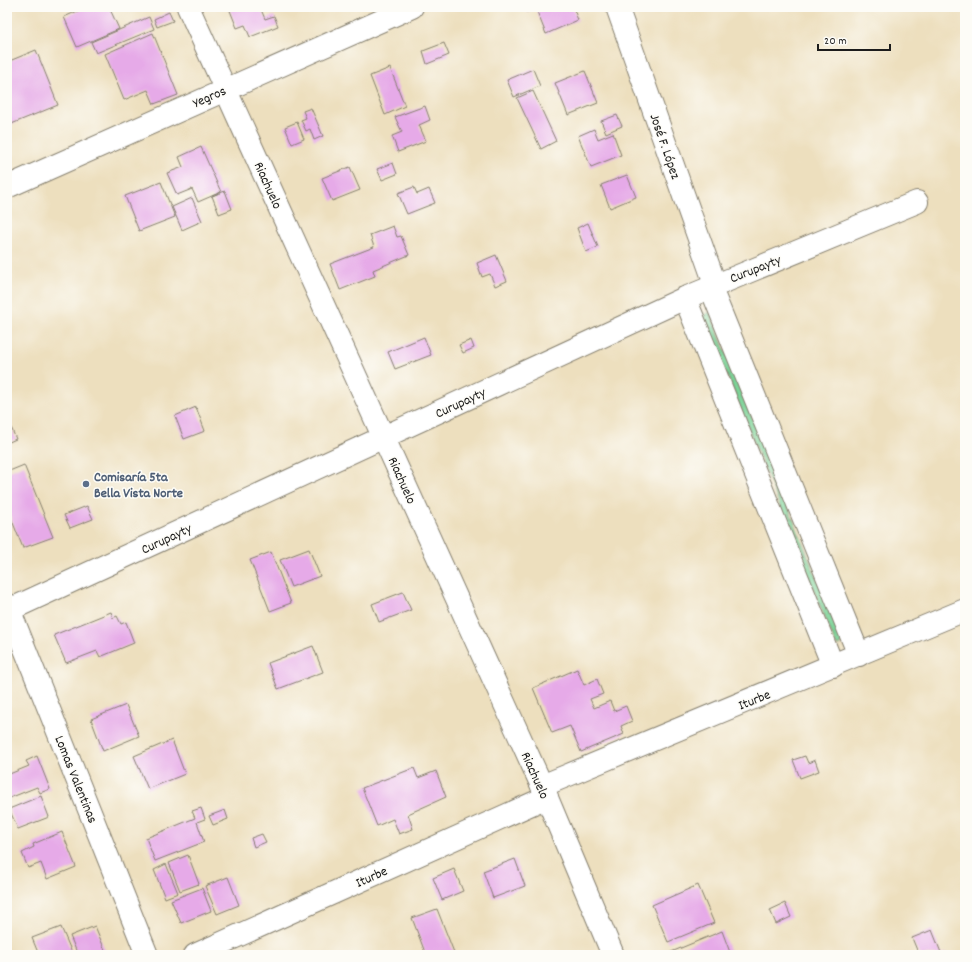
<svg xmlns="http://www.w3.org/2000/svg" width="972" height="962" viewBox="0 0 972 962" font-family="Dekko,sans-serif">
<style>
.green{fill:#7cd397;stroke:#4c785a}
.building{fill:#e6aae8}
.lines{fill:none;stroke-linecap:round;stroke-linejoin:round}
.street-casing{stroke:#847e6d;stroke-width:24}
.street{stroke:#fff;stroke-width:22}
.service-dot{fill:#5c6f8a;stroke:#fdfcf7;stroke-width:1.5}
.labels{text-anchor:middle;stroke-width:3;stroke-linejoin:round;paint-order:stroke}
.street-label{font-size:14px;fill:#1c1c1c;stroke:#fdfcf7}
.service-label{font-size:14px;font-weight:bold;fill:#4e5e75;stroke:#fdfcf7;text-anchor:start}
</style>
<rect width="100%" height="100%" fill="#fdfcf7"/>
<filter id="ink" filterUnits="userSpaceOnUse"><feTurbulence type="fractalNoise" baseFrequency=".025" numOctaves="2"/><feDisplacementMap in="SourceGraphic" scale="8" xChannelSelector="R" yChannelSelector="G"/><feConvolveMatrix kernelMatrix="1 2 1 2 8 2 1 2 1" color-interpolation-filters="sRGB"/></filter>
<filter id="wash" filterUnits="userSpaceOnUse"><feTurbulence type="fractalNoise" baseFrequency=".012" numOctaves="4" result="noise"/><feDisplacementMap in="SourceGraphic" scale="16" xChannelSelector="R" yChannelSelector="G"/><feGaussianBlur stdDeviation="0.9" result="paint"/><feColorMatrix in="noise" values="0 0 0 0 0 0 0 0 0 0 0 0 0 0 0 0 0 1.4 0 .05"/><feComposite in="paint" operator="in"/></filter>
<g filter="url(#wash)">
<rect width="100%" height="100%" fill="#eddfbe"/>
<polygon class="green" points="707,313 710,313 843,643 839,646 836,645 703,316"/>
<g id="blocks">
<g class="building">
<polygon points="87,7 109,7 119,29 77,47 64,17"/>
<polygon points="232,7 260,7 265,19 274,16 278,26 250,37 245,25 237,28 229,8"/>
<polygon points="524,7 573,7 578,20 546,34 536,9 526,12"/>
<polygon points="169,12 173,21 157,27 154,19"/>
<polygon points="149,17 154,29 96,53 91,42"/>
<polygon points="153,33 178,95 154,104 148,90 124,100 105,54"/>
<polygon points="444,43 449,55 427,64 423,51"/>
<polygon points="36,50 58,105 9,125 7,120 7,62"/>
<polygon points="390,68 405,106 385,115 370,76"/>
<polygon points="533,69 540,86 514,97 507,80"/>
<polygon points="585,71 598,103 568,115 555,83"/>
<polygon points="533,91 556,141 541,149 517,98"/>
<polygon points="425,106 430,120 419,125 426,141 398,152 392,136 402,132 395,117"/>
<polygon points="311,108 323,136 314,140 310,129 306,131 301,120 306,118 303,111"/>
<polygon points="617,115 622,126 606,133 601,121"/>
<polygon points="297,122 304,139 292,144 285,127"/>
<polygon points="594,129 598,139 613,133 621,155 591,167 578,136"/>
<polygon points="201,147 221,192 198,202 192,189 177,195 167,173 183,167 179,157"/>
<polygon points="393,163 397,174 382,180 377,169"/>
<polygon points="350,167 360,190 332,201 322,178"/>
<polygon points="627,175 636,197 610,208 601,185"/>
<polygon points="161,182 175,217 139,231 125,196"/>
<polygon points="414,187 417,194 429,189 435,203 407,214 398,193"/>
<polygon points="225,191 232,209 219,214 212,196"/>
<polygon points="192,198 202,221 182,230 172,207"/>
<polygon points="588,223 598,247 586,252 577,228"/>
<polygon points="393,226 397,237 401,236 409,255 373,270 375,276 340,290 330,264 374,247 370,235"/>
<polygon points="496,255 507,281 495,286 490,274 482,277 477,263"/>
<polygon points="424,337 431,355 395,369 388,352"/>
<polygon points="471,340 474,348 463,353 459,345"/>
<polygon points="196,407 205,431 184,439 175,416"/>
<polygon points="7,418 16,439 7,443"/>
<polygon points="24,465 53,537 23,548 7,508 7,472"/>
<polygon points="87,506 93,519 70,528 64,515"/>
<polygon points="309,549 320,576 291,587 280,560"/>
<polygon points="271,552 291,603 270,611 250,560"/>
<polygon points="403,592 411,610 379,622 372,604"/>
<polygon points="111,612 113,618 117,616 121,624 126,622 134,643 100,657 97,651 66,663 54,635"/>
<polygon points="313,646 323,672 278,689 268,663"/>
<polygon points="577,669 584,685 597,679 603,694 590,699 594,708 610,701 614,711 626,706 632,721 621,726 624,734 581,752 570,726 552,733 533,688"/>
<polygon points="126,705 139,736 103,751 91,719"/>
<polygon points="172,740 185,774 148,789 134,756"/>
<polygon points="37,756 50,789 40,793 37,787 7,799 7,775 29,766 26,761"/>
<polygon points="805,756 808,763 815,760 819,771 800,778 793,760"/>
<polygon points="414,768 418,778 436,771 446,797 408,814 413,829 399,834 393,819 377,826 362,788"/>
<polygon points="41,796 49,817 18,829 9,809"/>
<polygon points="201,808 205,819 197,822 204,842 155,861 146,838 195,818 192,811"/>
<polygon points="225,810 228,819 213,825 209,816"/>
<polygon points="62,832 76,867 47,879 41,863 28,868 22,853 34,847 33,844"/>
<polygon points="262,834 266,842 254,847 251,838"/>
<polygon points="188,855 199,884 180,891 169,863"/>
<polygon points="515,859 525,886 493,898 483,871"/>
<polygon points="166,864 178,893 165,898 154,870"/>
<polygon points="454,869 463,891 442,900 433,878"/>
<polygon points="228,877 239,905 217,914 205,886"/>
<polygon points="698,885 714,923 668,942 652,905"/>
<polygon points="202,888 211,911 181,923 171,900"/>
<polygon points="785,903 791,917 776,924 770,910"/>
<polygon points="437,909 455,955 426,955 412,918"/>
<polygon points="95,926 107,955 78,955 70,936"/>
<polygon points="61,927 73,955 39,955 32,938"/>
<polygon points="932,930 942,955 946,953 947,955 919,955 912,938"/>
<polygon points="722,931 731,955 664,955"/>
</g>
</g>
</g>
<g filter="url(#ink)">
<use href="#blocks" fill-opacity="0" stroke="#847e6d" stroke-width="1"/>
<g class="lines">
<defs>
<g id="street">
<polyline points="188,7 542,786 613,955"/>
<polyline points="617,7 715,284"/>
<polyline points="7,187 412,7"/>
<polyline points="710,286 859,655"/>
<polyline points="685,298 833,666"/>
<polyline points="7,604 147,955"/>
<polyline points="7,611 685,298 917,202"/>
<polyline points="542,786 965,610"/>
<polyline points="195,955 547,797"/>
</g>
</defs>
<use href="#street" class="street-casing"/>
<use href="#street" class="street"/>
</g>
</g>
<circle class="service-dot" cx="86" cy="484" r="4"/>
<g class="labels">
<g class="street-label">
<text transform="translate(209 96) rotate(-24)" y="5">Yegros</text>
<text transform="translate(666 146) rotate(71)" y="5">José F. López</text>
<text transform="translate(269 185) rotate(66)" y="5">Riachuelo</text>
<text transform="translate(755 268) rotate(-22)" y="5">Curupayty</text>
<text transform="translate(460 402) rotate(-25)" y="5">Curupayty</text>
<text transform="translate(403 480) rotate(66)" y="5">Riachuelo</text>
<text transform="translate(166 538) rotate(-25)" y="5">Curupayty</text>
<text transform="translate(754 699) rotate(-22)" y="5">Iturbe</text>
<text transform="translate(536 775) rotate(66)" y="5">Riachuelo</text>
<text transform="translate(77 779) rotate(68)" y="5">Lomas Valentinas</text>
<text transform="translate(371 876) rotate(-24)" y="5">Iturbe</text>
</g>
<g class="service-label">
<text x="94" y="481">Comisaría 5ta<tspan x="94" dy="16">Bella Vista Norte</tspan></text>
</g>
</g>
<rect width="972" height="962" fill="none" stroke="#fdfcf7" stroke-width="24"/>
<path d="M818 44v6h72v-6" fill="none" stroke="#1c1c1c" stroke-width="2"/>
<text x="824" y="44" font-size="12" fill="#1c1c1c" stroke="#fdfcf7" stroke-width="3" paint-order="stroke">20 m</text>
</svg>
